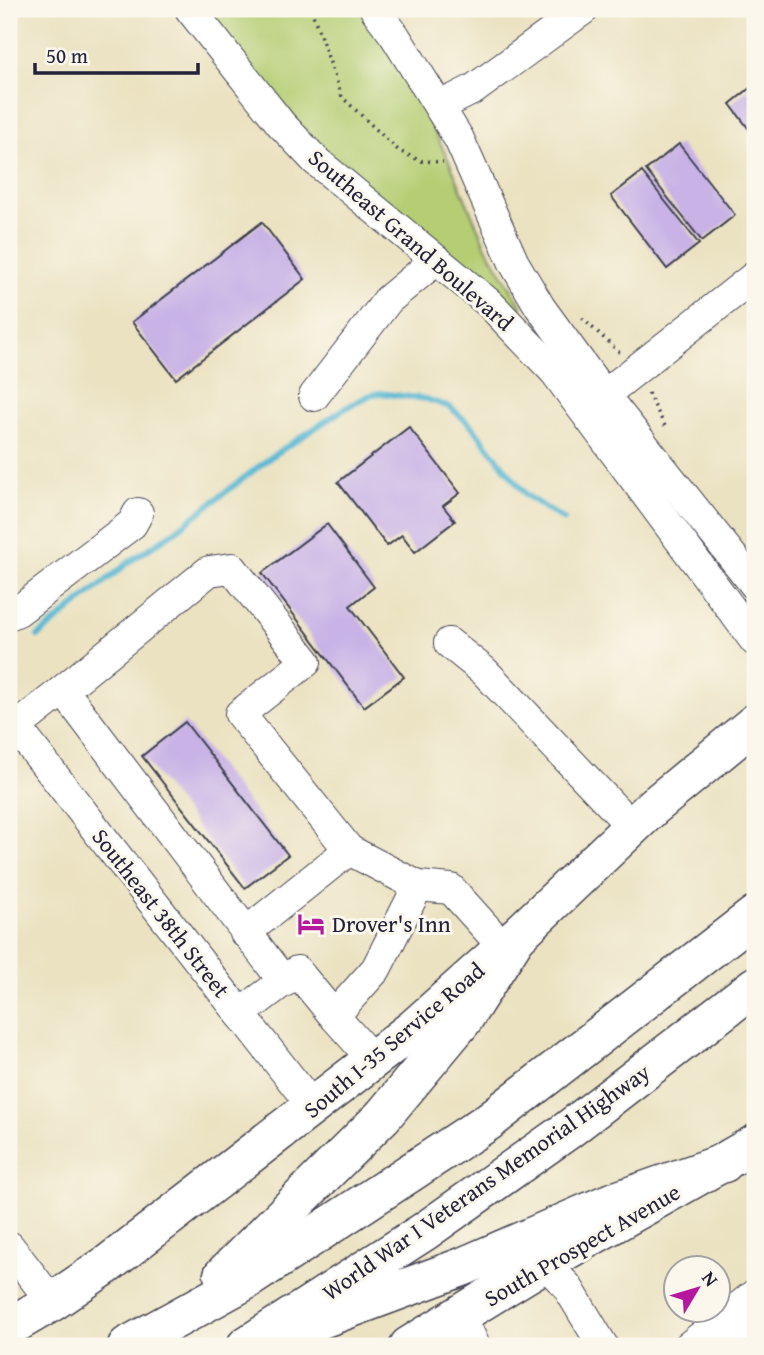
<svg xmlns="http://www.w3.org/2000/svg" width="764" height="1355" viewBox="0 0 764 1355" font-family="'Gentium Book Plus',serif">
<style>
.green{fill:#b5cd73;stroke:#6c7857;stroke-width:2}
.lines{fill:none;stroke-linecap:round;stroke-linejoin:round}
.stream{stroke:#52b6d1;stroke-width:6}
.building{fill:#c8b2e6}
.minor-casing{stroke:#403f4f;stroke-width:32}
.major-casing{stroke:#403f4f;stroke-width:41}
.highway-casing{stroke:#403f4f;stroke-width:41}
.path{stroke:#403f4f;stroke-width:3.5;stroke-dasharray:2 5;stroke-linecap:butt}
.minor{stroke:#fff;stroke-width:30}
.major{stroke:#fff;stroke-width:38}
.highway{stroke:#fff;stroke-width:38}
.labels{text-anchor:middle;stroke-width:6;stroke-linejoin:round;paint-order:stroke}
.street-label{font-size:23px;fill:#22223b;stroke:#fbf7ec}
.poi-label{font-size:23px;fill:#22223b;stroke:#fbf7ec;text-anchor:start}
</style>
<rect width="100%" height="100%" fill="#fbf7ec"/>
<filter id="ink" filterUnits="userSpaceOnUse"><feTurbulence type="fractalNoise" baseFrequency=".0143" numOctaves="2"/><feDisplacementMap in="SourceGraphic" scale="14" xChannelSelector="R" yChannelSelector="G"/><feConvolveMatrix kernelMatrix="1 2 1 2 8 2 1 2 1" color-interpolation-filters="sRGB"/></filter>
<filter id="wash" filterUnits="userSpaceOnUse"><feTurbulence type="fractalNoise" baseFrequency=".00686" numOctaves="4" result="noise"/><feDisplacementMap in="SourceGraphic" scale="28" xChannelSelector="R" yChannelSelector="G"/><feGaussianBlur stdDeviation="1.57" result="paint"/><feColorMatrix in="noise" values="0 0 0 0 0 0 0 0 0 0 0 0 0 0 0 0 0 1.4 0 .05"/><feComposite in="paint" operator="in"/></filter>
<g filter="url(#wash)">
<rect width="100%" height="100%" fill="#ebe2c1"/>
<polygon class="green" points="203,9 362,9 412,87 449,161 486,247 522,307 516,313 328,155 297,122"/>
<g class="lines">
<polyline class="stream" points="38,636 129,562 174,532 271,457 344,409 368,396 379,393 426,399 450,407 473,427 526,495 564,520"/>
</g>
<g id="blocks">
<g class="building">
<polygon points="755,84 755,137 730,104"/>
<polygon points="679,144 735,215 702,241 646,170"/>
<polygon points="642,172 699,244 667,269 611,196"/>
<polygon points="262,222 305,279 176,379 132,322"/>
<polygon points="409,427 460,493 443,506 455,521 415,552 402,535 387,546 338,482"/>
<polygon points="327,524 374,587 350,606 404,677 364,707 262,573"/>
<polygon points="185,722 288,855 245,888 142,756"/>
</g>
</g>
</g>
<g filter="url(#ink)">
<use href="#blocks" fill-opacity="0" stroke="#403f4f" stroke-width="2"/>
<g class="lines">
<defs>
<g id="minor">
<polyline points="190,9 281,124 316,161 490,304 555,372 755,641"/>
<polyline points="375,9 395,36 459,139 514,263 540,307 604,395 755,585"/>
<polyline points="440,106 474,89 584,9"/>
<polyline points="314,396 388,300 436,260"/>
<polyline points="591,410 604,395 755,276"/>
<polyline points="9,615 18,611 132,524 138,513"/>
<polyline points="449,643 484,671 632,827"/>
<polyline points="9,718 313,1107"/>
<polyline points="16,727 63,690"/>
<polyline points="418,886 451,889 504,948"/>
<polyline points="245,933 349,850"/>
<polyline points="240,1014 297,971 334,1016 376,969 418,886 349,850 240,714 306,662 232,568 209,571 63,690 284,982"/>
<polyline points="334,1016 373,1060"/>
<polyline points="9,1246 52,1302"/>
<polyline points="544,1263 567,1286 603,1346"/>
<polyline points="737,1308 755,1332"/>
<polyline points="461,1316 475,1346"/>
<polyline points="715,1326 731,1346"/>
<polyline points="689,1346 755,1294"/>
</g>
<g id="major">
<polyline points="9,1327 52,1302 108,1264 414,1028 516,937 653,807 755,723"/>
<polyline points="409,1346 544,1263 755,1144"/>
</g>
<g id="highway">
<polyline points="223,1275 383,1116 463,1020 516,937"/>
<polyline points="308,1324 462,1267 607,1204 724,1163"/>
<polyline points="127,1346 245,1281 489,1121 755,915"/>
<polyline points="246,1346 425,1231 568,1130 755,986"/>
</g>
</defs>
<use href="#minor" class="minor-casing"/>
<use href="#major" class="major-casing"/>
<use href="#highway" class="highway-casing"/>
<g class="path">
<polyline points="311,9 342,97 399,151 421,161 443,162"/>
<polyline points="582,318 620,353"/>
<polyline points="648,393 667,430"/>
</g>
<use href="#minor" class="minor"/>
<use href="#major" class="major"/>
<use href="#highway" class="highway"/>
</g>
</g>
<defs>
<symbol id="hotel-bare" viewBox="-9 -9 18 18"><path d="M-6-4.5h1.5V1H6V5H4.5V3h-9V5H-6ZM-4 0a1.8 1.8 0 1 1 3.6 0ZM.5 0V-2.5h3Q6-2.5 6 0Z" fill="#b5179e" stroke="#fbf7ec" stroke-width="2.5" paint-order="stroke"/></symbol>
</defs>
<g fill-rule="evenodd">
<use href="#hotel-bare" x="292" y="905" width="38" height="38"/>
</g>
<g class="labels">
<g class="street-label">
<text transform="translate(411 240) rotate(41)" y="8">Southeast Grand Boulevard</text>
<text transform="translate(161 913) rotate(52)" y="8">Southeast 38th Street</text>
<text transform="translate(394 1040) rotate(-40)" y="8">South I-35 Service Road</text>
<text transform="translate(486 1182) rotate(-35)" y="8">World War I Veterans Memorial Highway</text>
<text transform="translate(582 1245) rotate(-30)" y="8">South Prospect Avenue</text>
</g>
<g class="poi-label">
<text x="332" y="932">Drover's Inn</text>
</g>
</g>
<rect width="764" height="1355" fill="none" stroke="#fbf7ec" stroke-width="35"/>
<g transform="translate(697 1289) rotate(52)"><circle r="33" fill="#fbf7ec" stroke="#a4a2a5" stroke-width="2"/>
<path d="M0-5L12 26L0 18L-12 26Z" fill="#b5179e"/>
<text y="-10" font-size="19" font-weight="bold" text-anchor="middle" fill="#22223b">N</text>
</g>
<path d="M35 63v10h163v-10" fill="none" stroke="#22223b" stroke-width="3.5"/>
<text x="46" y="63" font-size="21" fill="#22223b" stroke="#fbf7ec" stroke-width="5" paint-order="stroke">50 m</text>
</svg>
